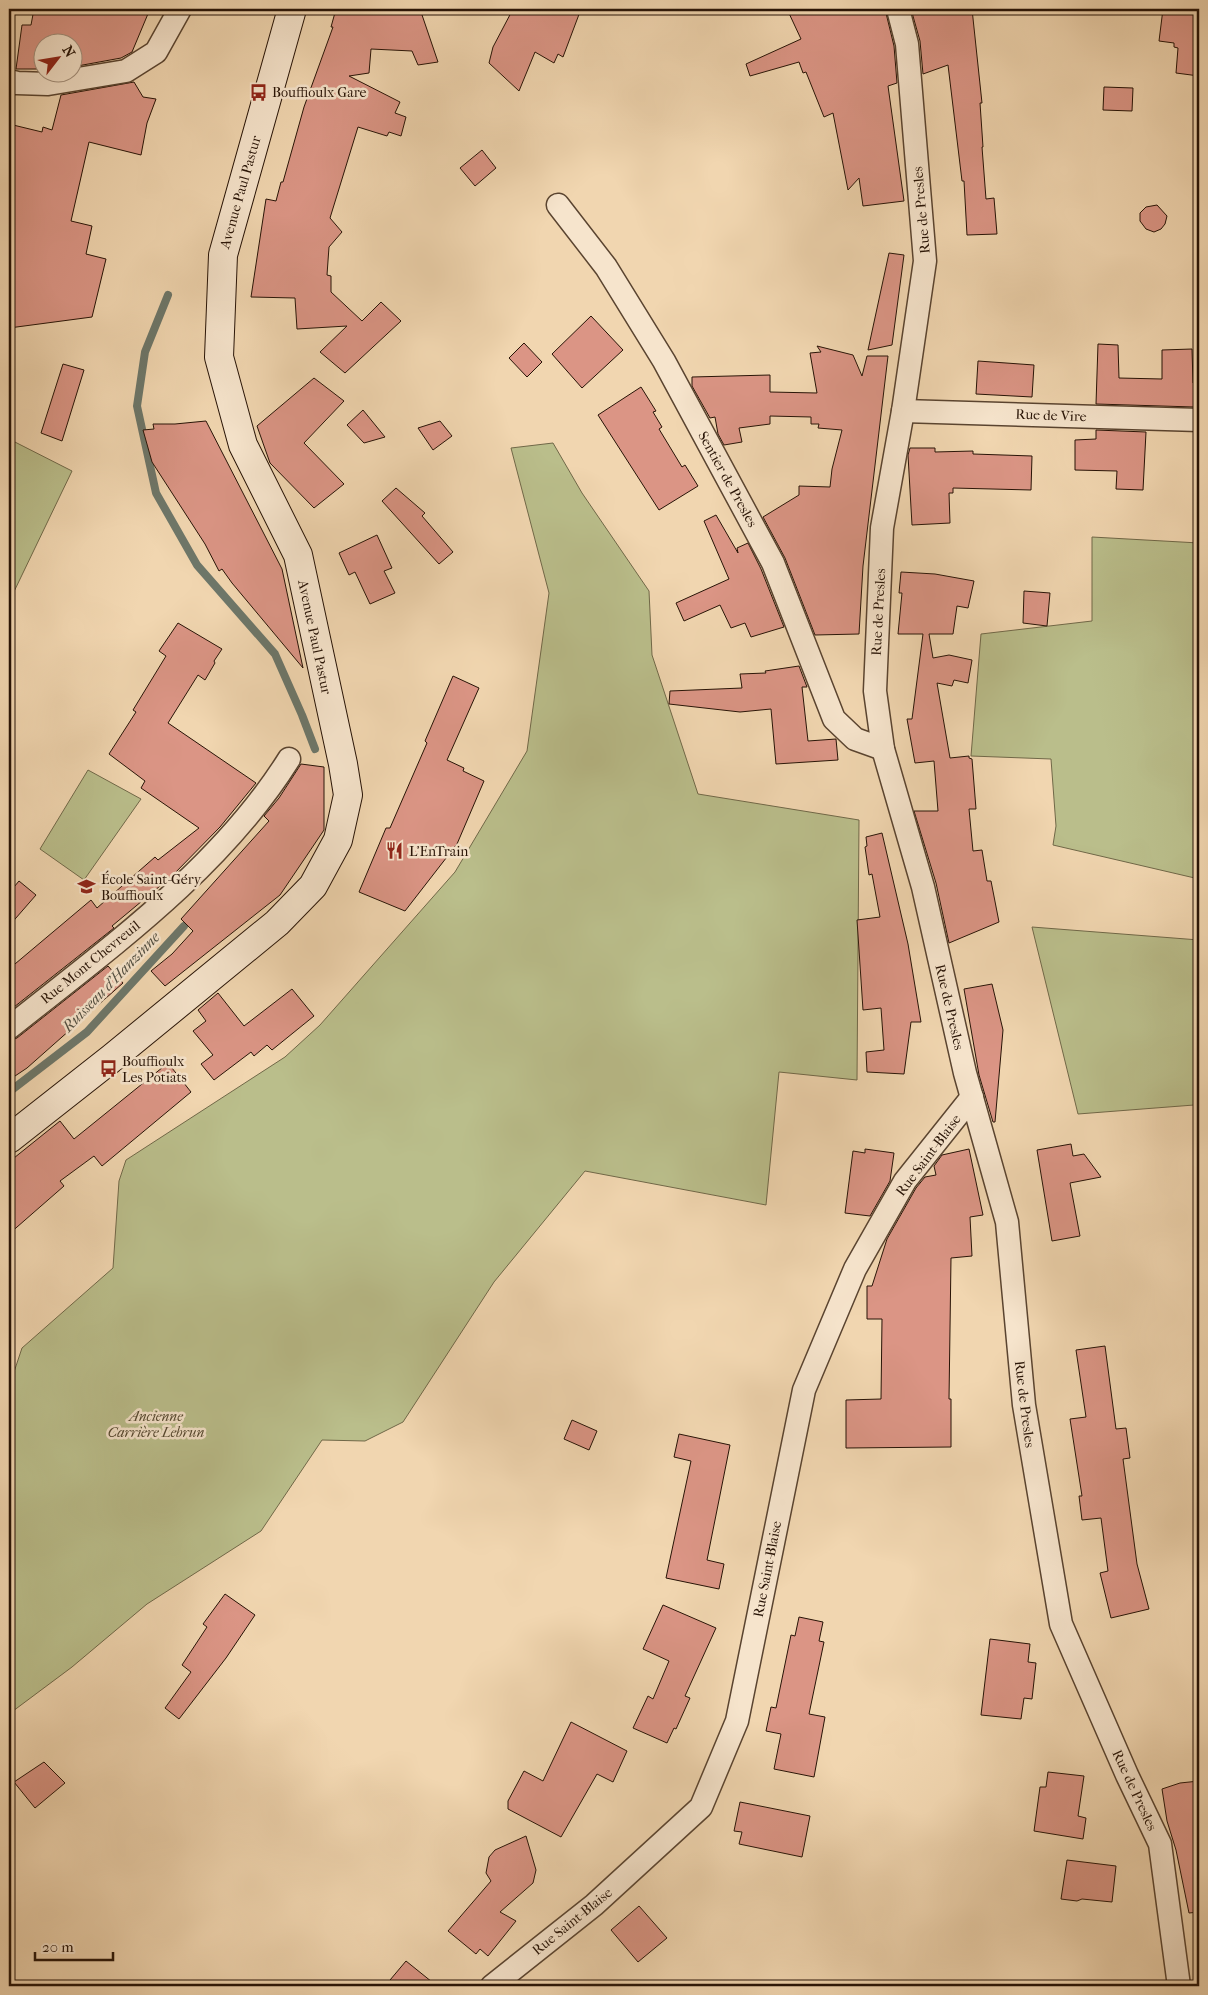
<svg xmlns="http://www.w3.org/2000/svg" width="1208" height="1995" viewBox="0 0 1208 1995" font-family="'IM FELL French Canon',serif">
<style>
.green{fill:#babe8b;stroke:#706848}
.lines{fill:none;stroke-linecap:round;stroke-linejoin:round}
.stream{stroke:#6d776a;stroke-width:8}
.building{fill:#db9585;stroke:#271306}
.street-casing{stroke:#5a4430;stroke-width:25}
.secondary-casing{stroke:#271306;stroke-width:30}
.street{stroke:#f6e4cc;stroke-width:22}
.secondary{stroke:#f6e4cc;stroke-width:28}
.labels{text-anchor:middle;stroke-width:5;stroke-linejoin:round;paint-order:stroke}
.poi-label{font-size:14px;fill:#271306;stroke:#f6e4cc;text-anchor:start}
.street-label{font-size:14px;fill:#271306;stroke:#f6e4cc}
.park-label{font-size:14px;font-style:italic;fill:#53462e;stroke:#f6e4cc}
.water-label{font-size:15px;font-style:italic;fill:#504d40;stroke:#f6e4cc}
</style>
<rect width="100%" height="100%" fill="#f1d6b0"/>
<filter id="stains"><feTurbulence type="fractalNoise" baseFrequency=".004" numOctaves="4"/><feColorMatrix values="0 0 0 0 .2 0 0 0 0 .09 0 0 0 0 .02 0 0 0 .5 -.17"/></filter>
<radialGradient id="worn" r=".72"><stop offset=".6" stop-color="#630" stop-opacity="0"/><stop offset="1" stop-color="#630" stop-opacity=".3"/></radialGradient>
<g class="green">
<polygon points="9,439 72,471 9,602"/>
<polygon points="553,443 582,493 649,591 652,655 698,794 859,820 857,1080 779,1072 766,1205 585,1171 494,1282 403,1422 365,1441 322,1440 261,1531 147,1604 72,1667 9,1714 9,1387 22,1348 113,1268 119,1181 126,1160 285,1057 320,1025 455,872 527,751 549,593 511,448"/>
<polygon points="1092,537 1199,543 1199,879 1053,845 1056,826 1051,759 971,756 981,634 1092,621"/>
<polygon points="88,770 141,799 84,880 40,849"/>
<polygon points="1032,927 1199,940 1199,1137 1194,1105 1078,1114"/>
</g>
<g class="lines">
<g class="stream">
<polyline points="168,295 145,352 137,406 156,493 197,565 275,654 302,715 315,749"/>
<polyline points="9,1092 87,1032 184,926"/>
</g>
</g>
<g class="building">
<polygon points="34,9 150,9 132,52 121,58 72,67 72,42 42,42 42,69 16,69 22,25 31,25"/>
<polygon points="336,9 420,9 438,62 418,65 412,51 371,49 369,73 349,76 400,102 395,113 406,117 401,136 389,132 387,136 358,127 330,218 342,232 329,247 327,275 331,276 331,292 362,321 381,302 401,321 345,373 320,352 347,326 297,329 295,298 251,297 266,199 276,201 281,182 283,182 304,107 333,27 331,27"/>
<polygon points="513,9 581,9 563,57 558,54 554,63 535,52 519,91 489,63 493,47"/>
<polygon points="787,9 885,9 894,46 897,83 888,86 904,201 863,206 859,178 848,190 833,113 824,117 806,72 803,73 799,62 750,76 746,64 801,39"/>
<polygon points="911,9 972,9 982,103 980,103 983,147 982,147 986,199 994,198 997,234 967,235 964,181 962,181 948,65 923,74 920,41"/>
<polygon points="1163,9 1199,9 1199,76 1176,73 1178,48 1174,47 1174,43 1159,41"/>
<polygon points="134,82 143,97 156,99 147,123 141,155 89,142 71,221 92,226 86,254 106,259 92,317 9,328 9,124 42,132 43,127 52,130 61,95"/>
<polygon points="1104,87 1133,88 1132,111 1103,110"/>
<polygon points="482,150 496,168 475,186 460,168"/>
<polygon points="1157,205 1167,216 1165,224 1161,229 1154,232 1146,229 1140,221 1140,213 1146,207"/>
<polygon points="889,253 904,255 892,345 868,350"/>
<polygon points="591,316 623,350 582,388 552,354"/>
<polygon points="524,343 542,362 527,377 509,358"/>
<polygon points="1098,344 1118,345 1119,378 1162,379 1162,350 1192,349 1193,383 1199,383 1199,405 1194,407 1096,404"/>
<polygon points="817,346 853,355 862,376 867,356 888,356 863,566 859,634 815,635 785,558 763,517 799,495 799,486 830,487 832,469 842,430 818,428 819,424 811,424 811,417 770,416 770,424 739,428 742,442 724,445 718,434 715,417 710,418 692,386 692,377 770,375 770,392 817,393 810,353 821,352"/>
<polygon points="978,361 1034,365 1032,397 976,394"/>
<polygon points="63,364 84,370 62,441 41,433"/>
<polygon points="314,378 344,401 304,443 344,484 314,508 270,463 257,426"/>
<polygon points="641,387 656,411 653,412 662,427 659,429 682,467 685,465 698,486 659,510 598,415"/>
<polygon points="363,410 385,437 364,443 347,425"/>
<polygon points="206,421 282,569 303,668 232,583 222,569 219,571 205,544 152,462 143,430 154,429 153,424 175,424"/>
<polygon points="440,421 452,436 433,450 418,428"/>
<polygon points="1096,430 1146,432 1143,490 1116,489 1117,471 1075,470 1075,440 1096,439"/>
<polygon points="910,448 935,448 935,452 973,451 973,454 1032,456 1031,490 953,488 953,493 949,493 950,523 912,525 908,455"/>
<polygon points="396,488 425,513 422,516 453,552 439,564 382,501"/>
<polygon points="716,515 738,553 737,548 748,543 761,569 784,627 751,637 745,623 731,628 720,605 684,621 676,603 729,579 704,521"/>
<polygon points="377,535 392,568 384,571 395,593 370,604 355,572 349,575 339,553"/>
<polygon points="901,572 935,574 974,581 968,608 957,606 953,634 929,634 933,658 949,655 972,660 968,683 954,680 952,686 937,683 950,758 969,756 969,758 972,759 976,809 969,809 973,851 982,850 987,881 991,881 999,922 949,943 936,883 914,811 938,811 934,761 915,763 907,719 912,719 923,634 898,634 902,593 899,593"/>
<polygon points="1024,591 1050,593 1047,626 1023,623"/>
<polygon points="178,623 222,649 214,661 215,663 205,680 198,675 168,723 256,783 220,827 172,876 112,926 114,928 9,1011 9,969 91,900 97,908 155,857 158,860 199,828 141,788 145,781 109,754 136,712 133,710 166,656 159,651"/>
<polygon points="799,666 807,687 802,687 808,741 836,739 838,760 776,764 771,709 740,712 669,704 670,691 742,688 740,674 766,673 765,671"/>
<polygon points="453,676 479,688 447,760 464,768 463,771 484,781 457,844 405,911 359,892 386,828 390,828 427,743 425,741"/>
<polygon points="301,764 324,767 324,830 280,895 165,986 151,971 172,954 193,931 181,919 269,821 264,816 279,798"/>
<polygon points="882,833 908,944 921,1022 911,1022 904,1074 867,1072 866,1052 884,1050 881,1008 863,1010 857,920 880,917 872,874 869,875 865,847 867,846 866,837"/>
<polygon points="19,881 36,895 9,926 9,893"/>
<polygon points="108,966 123,983 27,1068 9,1080 9,1041 17,1038"/>
<polygon points="992,984 1003,1030 995,1122 993,1122 979,1075 964,989"/>
<polygon points="292,989 314,1016 272,1050 267,1045 254,1056 251,1052 214,1080 201,1064 213,1055 193,1031 206,1021 198,1010 218,993 244,1026"/>
<polygon points="168,1063 191,1092 102,1166 94,1156 60,1181 64,1186 9,1234 9,1162 60,1121 74,1139"/>
<polygon points="1071,1144 1073,1156 1084,1154 1101,1177 1070,1183 1080,1236 1052,1241 1037,1150"/>
<polygon points="865,1149 894,1153 890,1181 870,1216 845,1213 853,1151 865,1153"/>
<polygon points="969,1149 983,1215 970,1217 972,1256 951,1258 949,1399 951,1399 951,1447 846,1448 846,1400 881,1399 882,1319 867,1319 867,1286 872,1286 887,1239 916,1188 925,1177 936,1175 934,1166 942,1155"/>
<polygon points="1105,1346 1116,1429 1126,1428 1130,1458 1123,1459 1137,1564 1149,1609 1111,1618 1100,1573 1108,1571 1101,1518 1082,1520 1079,1496 1082,1496 1070,1419 1086,1417 1076,1350"/>
<polygon points="572,1420 597,1431 589,1450 564,1439"/>
<polygon points="679,1434 730,1445 707,1560 724,1564 719,1589 666,1578 691,1461 674,1457"/>
<polygon points="225,1594 255,1615 226,1658 179,1719 165,1708 191,1672 182,1665 207,1627 203,1624"/>
<polygon points="663,1605 716,1628 685,1696 690,1698 676,1729 674,1728 667,1743 633,1728 648,1696 653,1699 669,1661 643,1649"/>
<polygon points="799,1617 823,1622 819,1641 824,1642 809,1714 825,1717 814,1777 774,1769 781,1734 766,1731 771,1707 776,1708 791,1635 795,1636"/>
<polygon points="990,1639 1030,1644 1028,1662 1036,1663 1032,1699 1024,1698 1021,1719 981,1715"/>
<polygon points="571,1722 627,1751 613,1782 597,1774 561,1837 508,1809 508,1801 524,1771 543,1781"/>
<polygon points="44,1762 65,1783 35,1808 14,1782"/>
<polygon points="1048,1772 1084,1776 1078,1816 1086,1818 1083,1839 1034,1831 1040,1787 1046,1787"/>
<polygon points="1199,1781 1199,1912 1189,1913 1176,1850 1167,1821 1162,1789 1180,1783"/>
<polygon points="740,1802 810,1816 802,1857 739,1844 742,1832 734,1831"/>
<polygon points="526,1836 536,1870 533,1883 500,1912 516,1921 488,1956 480,1949 476,1954 448,1931 491,1881 486,1873 489,1857 495,1850"/>
<polygon points="1067,1860 1116,1866 1112,1902 1082,1899 1077,1901 1061,1899"/>
<polygon points="639,1906 667,1938 638,1962 611,1930"/>
<polygon points="406,1961 437,1986 385,1986"/>
</g>
<g class="lines">
<defs>
<g id="street">
<polyline points="898,9 907,44 925,261 903,411 882,528 875,691 883,749 923,887 965,1073 1007,1222 1024,1405 1061,1624 1127,1775 1160,1844 1179,1986"/>
<polyline points="9,81 17,83 48,84 126,71 156,52 180,9"/>
<polyline points="558,205 606,267 664,361 773,563 834,719 855,739 883,749"/>
<polyline points="903,411 1199,420"/>
<path d="M9 1028C109 948 220 869 289 759"/>
<polyline points="492,1986 594,1905 701,1807 737,1721 804,1390 855,1269 905,1181 972,1097"/>
</g>
<polyline id="secondary" points="9,1139 112,1058 277,923 313,886 338,840 348,795 343,764 298,555 243,445 219,357 223,255 292,9"/>
</defs>
<use href="#street" class="street-casing"/>
<use href="#secondary" class="secondary-casing"/>
<use href="#street" class="street"/>
<use href="#secondary" class="secondary"/>
</g>
<defs>
<symbol id="bus-bare" viewBox="-9 -9 18 18"><path d="M-5-6H5V4H4V6H2V4H-2V6H-4V4H-5ZM-3.5-4V0h7V-4ZM-3.5 1.2v1.5H-2V1.2ZM2 1.2v1.5H3.5V1.2Z" fill="#8f2418" stroke="#f6e4cc" stroke-width="2.5" paint-order="stroke"/></symbol>
<symbol id="restaurant-bare" viewBox="-9 -9 18 18"><path d="M-5-6h1v4h1v-4h1v4h1v-4h1v5L-1.5 .5V6h-2V.5L-5-1ZM5-6V6H3V1.5H1.5Q1.5-4 5-6Z" fill="#8f2418" stroke="#f6e4cc" stroke-width="2.5" paint-order="stroke"/></symbol>
<symbol id="school-bare" viewBox="-9 -9 18 18"><path d="M0-5L7-2L0 1L-7-2ZM-4 1L0 2.5L4 1V4Q0 6-4 4Z" fill="#8f2418" stroke="#f6e4cc" stroke-width="2.5" paint-order="stroke"/></symbol>
</defs>
<g fill-rule="evenodd">
<use href="#bus-bare" x="246" y="80" width="25" height="25"/>
<use href="#restaurant-bare" x="382" y="838" width="25" height="25"/>
<use href="#school-bare" x="74" y="874" width="25" height="25"/>
<use href="#bus-bare" x="96" y="1056" width="25" height="25"/>
</g>
<g class="labels">
<g class="poi-label">
<text x="272" y="97">Bouffioulx Gare</text>
<text x="409" y="856">L'EnTrain</text>
<text x="101" y="884">École Saint-Géry<tspan x="101" dy="16">Bouffioulx</tspan></text>
<text x="122" y="1066">Bouffioulx<tspan x="122" dy="16">Les Potiats</tspan></text>
</g>
<g class="street-label">
<text transform="translate(240 192) rotate(-74)" y="5">Avenue Paul Pastur</text>
<text transform="translate(921 210) rotate(-95)" y="5">Rue de Presles</text>
<text transform="translate(1051 415) rotate(2)" y="5">Rue de Vire</text>
<text transform="translate(728 479) rotate(61)" y="5">Sentier de Presles</text>
<text transform="translate(878 612) rotate(-87)" y="5">Rue de Presles</text>
<text transform="translate(315 637) rotate(78)" y="5">Avenue Paul Pastur</text>
<text transform="translate(90 962) rotate(-39)" y="5">Rue Mont Chevreuil</text>
<text transform="translate(950 1007) rotate(77)" y="5">Rue de Presles</text>
<text transform="translate(928 1155) rotate(-53)" y="5">Rue Saint-Blaise</text>
<text transform="translate(1025 1404) rotate(83)" y="5">Rue de Presles</text>
<text transform="translate(767 1569) rotate(-79)" y="5">Rue Saint-Blaise</text>
<text transform="translate(1135 1790) rotate(65)" y="5">Rue de Presles</text>
<text transform="translate(572 1921) rotate(-39)" y="5">Rue Saint-Blaise</text>
</g>
<g class="park-label">
<text x="156" y="1421">Ancienne<tspan x="156" dy="16">Carrière Lebrun</tspan></text>
</g>
<g class="water-label">
<text transform="translate(111 982) rotate(-46)" y="5">Ruisseau d'Hanzinne</text>
</g>
</g>
<rect width="1208" height="1995" fill="none" stroke="#f1d6b0" stroke-width="30"/>
<rect x="10" y="10" width="1188" height="1975" fill="none" stroke="#271306" stroke-width="2.5"/>
<rect x="15" y="15" width="1178" height="1965" fill="none" stroke="#271306"/>
<g transform="translate(58 58) rotate(59)"><circle r="24" fill="#f6e4cc" stroke="#a3907d"/>
<path d="M0-4L9 19L0 12L-9 19Z" fill="#8f2418"/>
<text y="-8" font-size="14" font-weight="bold" text-anchor="middle" fill="#271306">N</text>
</g>
<path d="M35 1952v8h78v-8" fill="none" stroke="#271306" stroke-width="2.5"/>
<text x="42" y="1952" font-size="15" fill="#271306" stroke="#f6e4cc" stroke-width="4" paint-order="stroke">20 m</text>
<rect width="100%" height="100%" filter="url(#stains)"/>
<rect width="100%" height="100%" fill="url(#worn)"/>
</svg>
